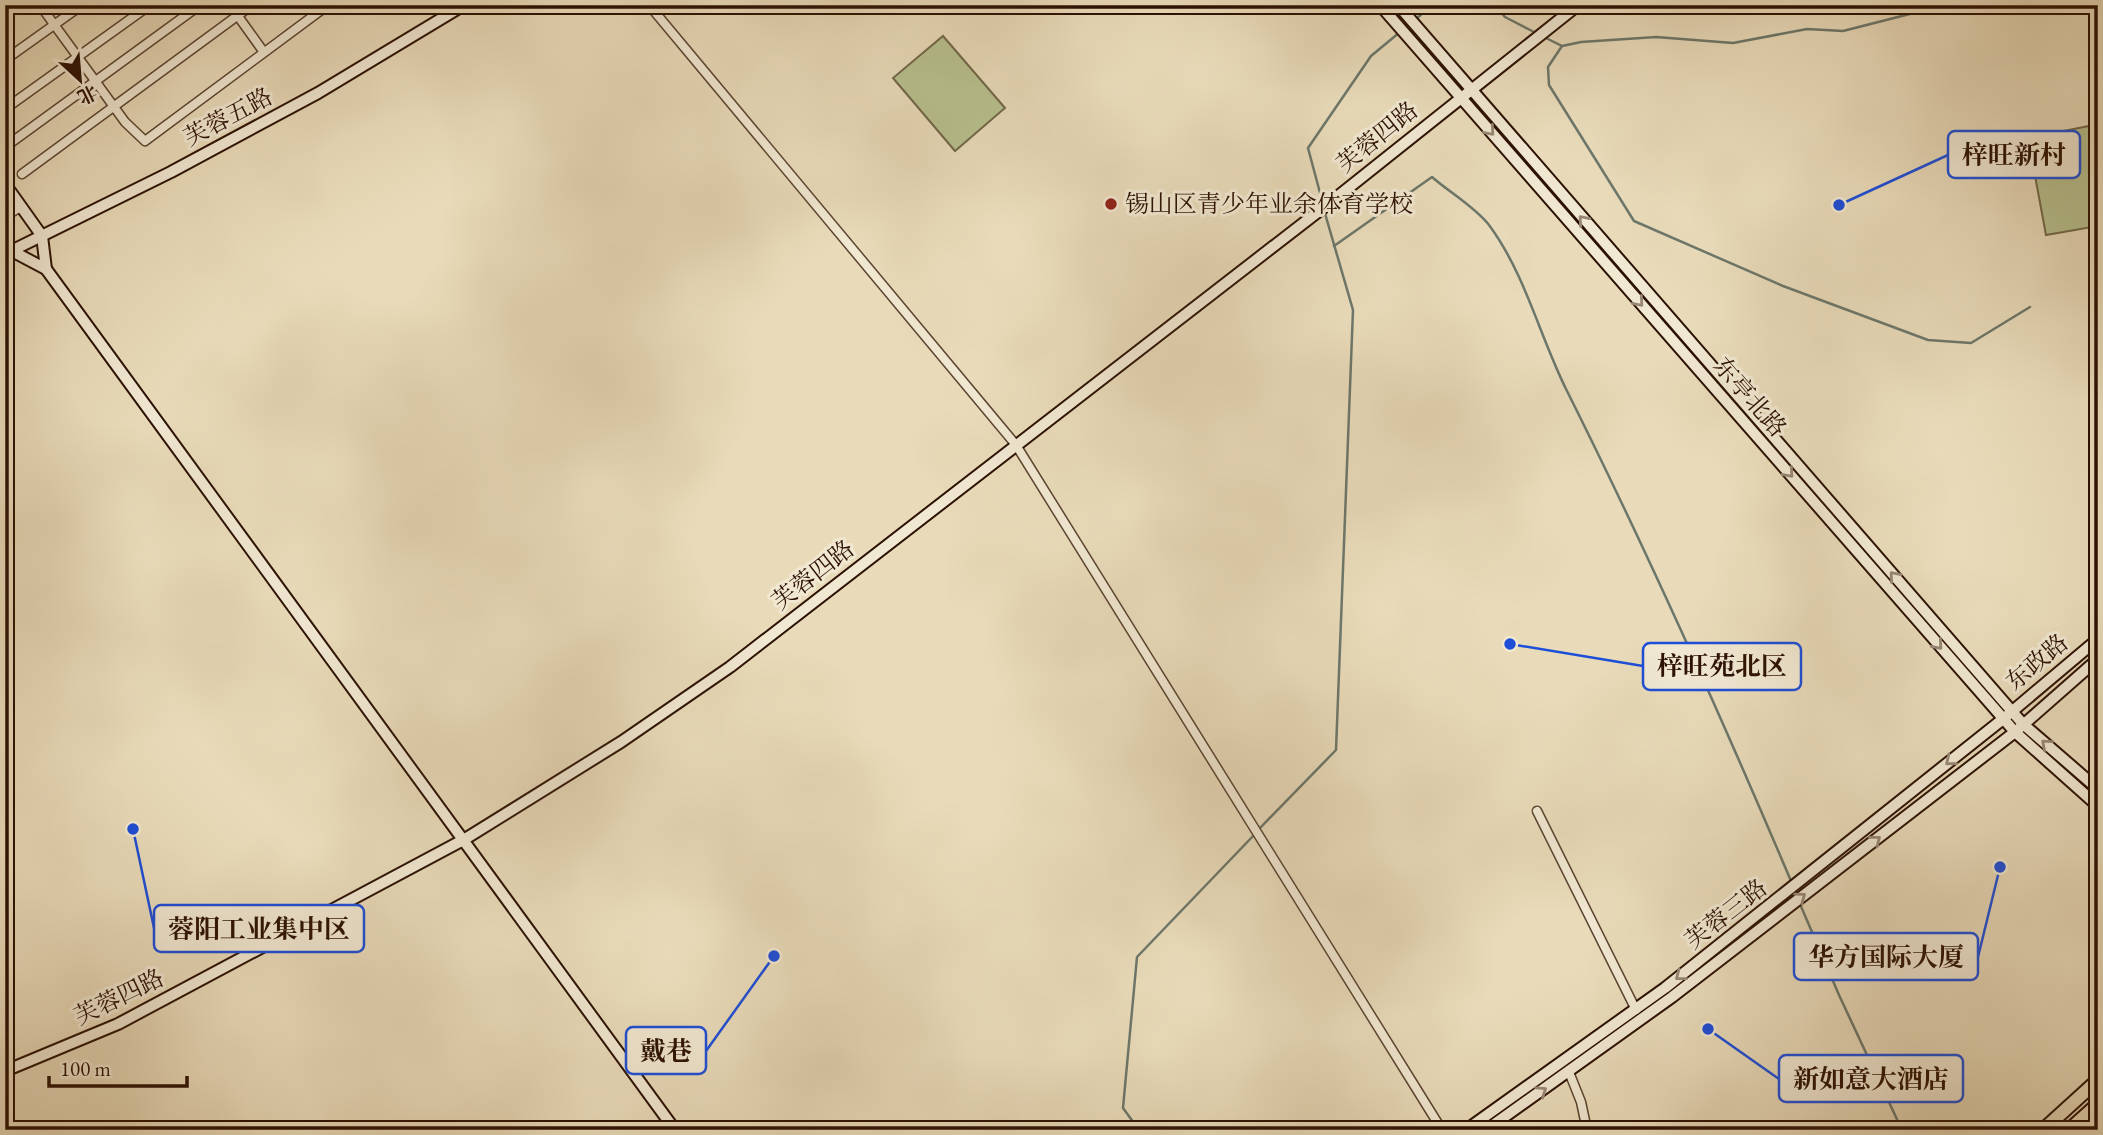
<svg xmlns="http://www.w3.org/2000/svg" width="2103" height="1135" viewBox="0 0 2103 1135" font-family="'EB Garamond','Noto Serif SC',serif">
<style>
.green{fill:#b7c08f;stroke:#726849;stroke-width:2}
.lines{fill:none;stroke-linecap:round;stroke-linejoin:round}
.stream{stroke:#6c776b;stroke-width:2.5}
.street-casing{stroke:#5b4431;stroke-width:11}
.secondary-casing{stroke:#2c1103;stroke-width:14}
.primary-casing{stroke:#2c1103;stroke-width:16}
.street{stroke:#f1e8d2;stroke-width:8}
.secondary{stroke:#f1e8d2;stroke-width:10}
.primary{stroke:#e9dbba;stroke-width:12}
.oneway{stroke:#988775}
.poi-dot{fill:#8f2418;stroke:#f1e8d2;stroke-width:2.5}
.labels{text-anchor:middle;stroke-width:6;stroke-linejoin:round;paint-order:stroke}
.street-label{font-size:24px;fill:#2c1103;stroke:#f1e8d2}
.poi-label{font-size:24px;fill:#2c1103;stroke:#f1e8d2;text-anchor:start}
.leader{fill:none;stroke:#1d4ed8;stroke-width:2.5}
.callout-dot{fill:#1d4ed8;stroke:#f1e8d2;stroke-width:2.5}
.callout{fill:#f1e8d2;stroke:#1d4ed8;stroke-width:2.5}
.callout-label{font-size:26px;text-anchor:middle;font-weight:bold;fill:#2c1103}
</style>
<rect width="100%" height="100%" fill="#e9dbba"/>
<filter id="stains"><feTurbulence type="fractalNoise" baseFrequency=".00286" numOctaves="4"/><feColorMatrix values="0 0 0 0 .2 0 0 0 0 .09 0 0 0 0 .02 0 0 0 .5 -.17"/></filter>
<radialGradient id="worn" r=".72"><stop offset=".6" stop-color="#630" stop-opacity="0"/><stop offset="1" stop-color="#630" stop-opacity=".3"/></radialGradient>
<g class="green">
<polygon points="943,36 1005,108 955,151 893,78"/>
<polygon points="2089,126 2098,171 2098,226 2046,235 2028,138"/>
</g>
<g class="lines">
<g class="stream">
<polyline points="1495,5 1505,17 1538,34"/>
<polyline points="1416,19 1432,5"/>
<polyline points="1544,37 1562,46 1548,67 1549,85 1634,221 1783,286 1928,340 1971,343 2030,307"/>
<polyline points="1562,46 1581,42 1656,37 1733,43 1807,29 1843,31 1945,5"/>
<polyline points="1323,204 1308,148 1371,56 1400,32"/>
<path d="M1334 246 1432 177C1449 192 1475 207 1489 225 1526 275 1540 338 1568 393 1648 553 1721 716 1791 881"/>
<polyline points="1259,829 1336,750 1353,310 1324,210"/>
<polyline points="1800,904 1839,995 1902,1130"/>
<polyline points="1139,1130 1123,1108 1137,957 1255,834"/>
</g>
<defs>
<g id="street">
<polyline points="40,5 125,122 145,141 328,5"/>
<polyline points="230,5 263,51"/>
<polyline points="649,5 1016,445 1442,1130"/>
<polyline points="5,15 19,5"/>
<polyline points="5,60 82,5"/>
<polyline points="5,109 150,5"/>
<polyline points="5,147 200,5"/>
<polyline points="22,174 252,5"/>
<polyline points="5,216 21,207"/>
<polyline points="1537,811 1636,1010"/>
<polyline points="1569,1072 1581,1102 1587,1130"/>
</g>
<g id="secondary">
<polyline points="1380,5 2015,732 2098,806"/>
<polyline points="1398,5 2023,724 2098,789"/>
<polyline points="5,184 42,236 46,269"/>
<polyline points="5,242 12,251 46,269 675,1130"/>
<polyline points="5,254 171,172 318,93 464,5"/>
<polyline points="5,1071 118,1024 465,839 621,742 730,667 1332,201 1578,5"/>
<polyline points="1466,1130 1665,988 2003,719 2098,639"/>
<polyline points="1486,1130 1672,997 2015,732 2098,659"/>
</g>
<g id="primary">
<polyline points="2043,1130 2098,1080"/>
<polyline points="2069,1130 2098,1104"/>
</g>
</defs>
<use href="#street" class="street-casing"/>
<use href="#secondary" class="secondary-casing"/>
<use href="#primary" class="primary-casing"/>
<use href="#street" class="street"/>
<use href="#secondary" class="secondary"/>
<use href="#primary" class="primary"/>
</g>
<defs><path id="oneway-chevron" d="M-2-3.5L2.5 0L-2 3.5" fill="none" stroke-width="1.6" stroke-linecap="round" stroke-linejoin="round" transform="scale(1.75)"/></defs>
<g class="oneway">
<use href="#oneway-chevron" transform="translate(1490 131) rotate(49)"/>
<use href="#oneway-chevron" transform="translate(1583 220) rotate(-131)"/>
<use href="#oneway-chevron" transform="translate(1639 302) rotate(49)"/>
<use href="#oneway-chevron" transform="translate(1789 473) rotate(49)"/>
<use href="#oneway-chevron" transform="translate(1894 576) rotate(-131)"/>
<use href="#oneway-chevron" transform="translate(1938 645) rotate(49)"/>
<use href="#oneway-chevron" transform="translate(2046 744) rotate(-139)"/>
<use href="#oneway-chevron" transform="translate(1950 761) rotate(141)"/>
<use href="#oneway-chevron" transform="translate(1876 840) rotate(-38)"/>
<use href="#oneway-chevron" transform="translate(1801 897) rotate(-36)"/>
<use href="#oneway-chevron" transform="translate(1680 976) rotate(142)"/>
<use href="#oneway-chevron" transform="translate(1542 1091) rotate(-34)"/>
</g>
<circle class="poi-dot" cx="1111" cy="204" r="7"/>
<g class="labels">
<g class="street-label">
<text transform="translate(228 117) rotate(-28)" y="8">芙蓉五路</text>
<text transform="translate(1377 137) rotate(-39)" y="8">芙蓉四路</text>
<text transform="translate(1750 397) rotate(49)" y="8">东亭北路</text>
<text transform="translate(813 575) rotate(-38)" y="8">芙蓉四路</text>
<text transform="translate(2037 662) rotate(-40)" y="8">东政路</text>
<text transform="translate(1726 914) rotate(-38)" y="8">芙蓉三路</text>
<text transform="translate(119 997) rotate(-26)" y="8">芙蓉四路</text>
</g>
<g class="poi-label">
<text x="1125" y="212">锡山区青少年业余体育学校</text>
</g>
</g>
<path class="leader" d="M1839 205L1948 155M1510 644L1643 666M133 829L154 928M2000 867L1978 957M774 956L706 1051M1708 1029L1779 1079"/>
<g class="callout-dot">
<circle cx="1839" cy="205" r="7"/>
<circle cx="1510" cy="644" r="7"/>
<circle cx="133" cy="829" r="7"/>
<circle cx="2000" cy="867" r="7"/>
<circle cx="774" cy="956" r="7"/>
<circle cx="1708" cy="1029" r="7"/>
</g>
<g class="callout">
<rect x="1948" y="131" width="132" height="47" rx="7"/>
<rect x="1643" y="643" width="158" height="47" rx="7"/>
<rect x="154" y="905" width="210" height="47" rx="7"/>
<rect x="1794" y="933" width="184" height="47" rx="7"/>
<rect x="626" y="1027" width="80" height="47" rx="7"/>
<rect x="1779" y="1055" width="184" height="47" rx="7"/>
</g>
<g class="callout-label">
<text x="2014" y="164">梓旺新村</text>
<text x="1722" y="675">梓旺苑北区</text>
<text x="259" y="938">蓉阳工业集中区</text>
<text x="1886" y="966">华方国际大厦</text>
<text x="666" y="1060">戴巷</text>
<text x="1871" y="1088">新如意大酒店</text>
</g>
<rect width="2103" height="1135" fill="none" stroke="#e9dbba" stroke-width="28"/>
<rect x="7" y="7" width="2089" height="1121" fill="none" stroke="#2c1103" stroke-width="3.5"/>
<rect x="14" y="14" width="2075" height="1107" fill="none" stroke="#2c1103" stroke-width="2"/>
<g transform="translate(80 80) rotate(154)" stroke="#f1e8d2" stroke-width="5" paint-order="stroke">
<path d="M0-5L12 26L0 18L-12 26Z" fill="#2c1103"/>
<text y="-10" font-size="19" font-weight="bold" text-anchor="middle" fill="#2c1103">北</text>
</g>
<path d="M49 1076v10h138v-10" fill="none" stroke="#2c1103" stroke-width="3.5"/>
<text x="60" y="1076" font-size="21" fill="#2c1103" stroke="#f1e8d2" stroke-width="5" paint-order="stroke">100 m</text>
<rect width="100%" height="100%" filter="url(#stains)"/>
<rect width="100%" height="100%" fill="url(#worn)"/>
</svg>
